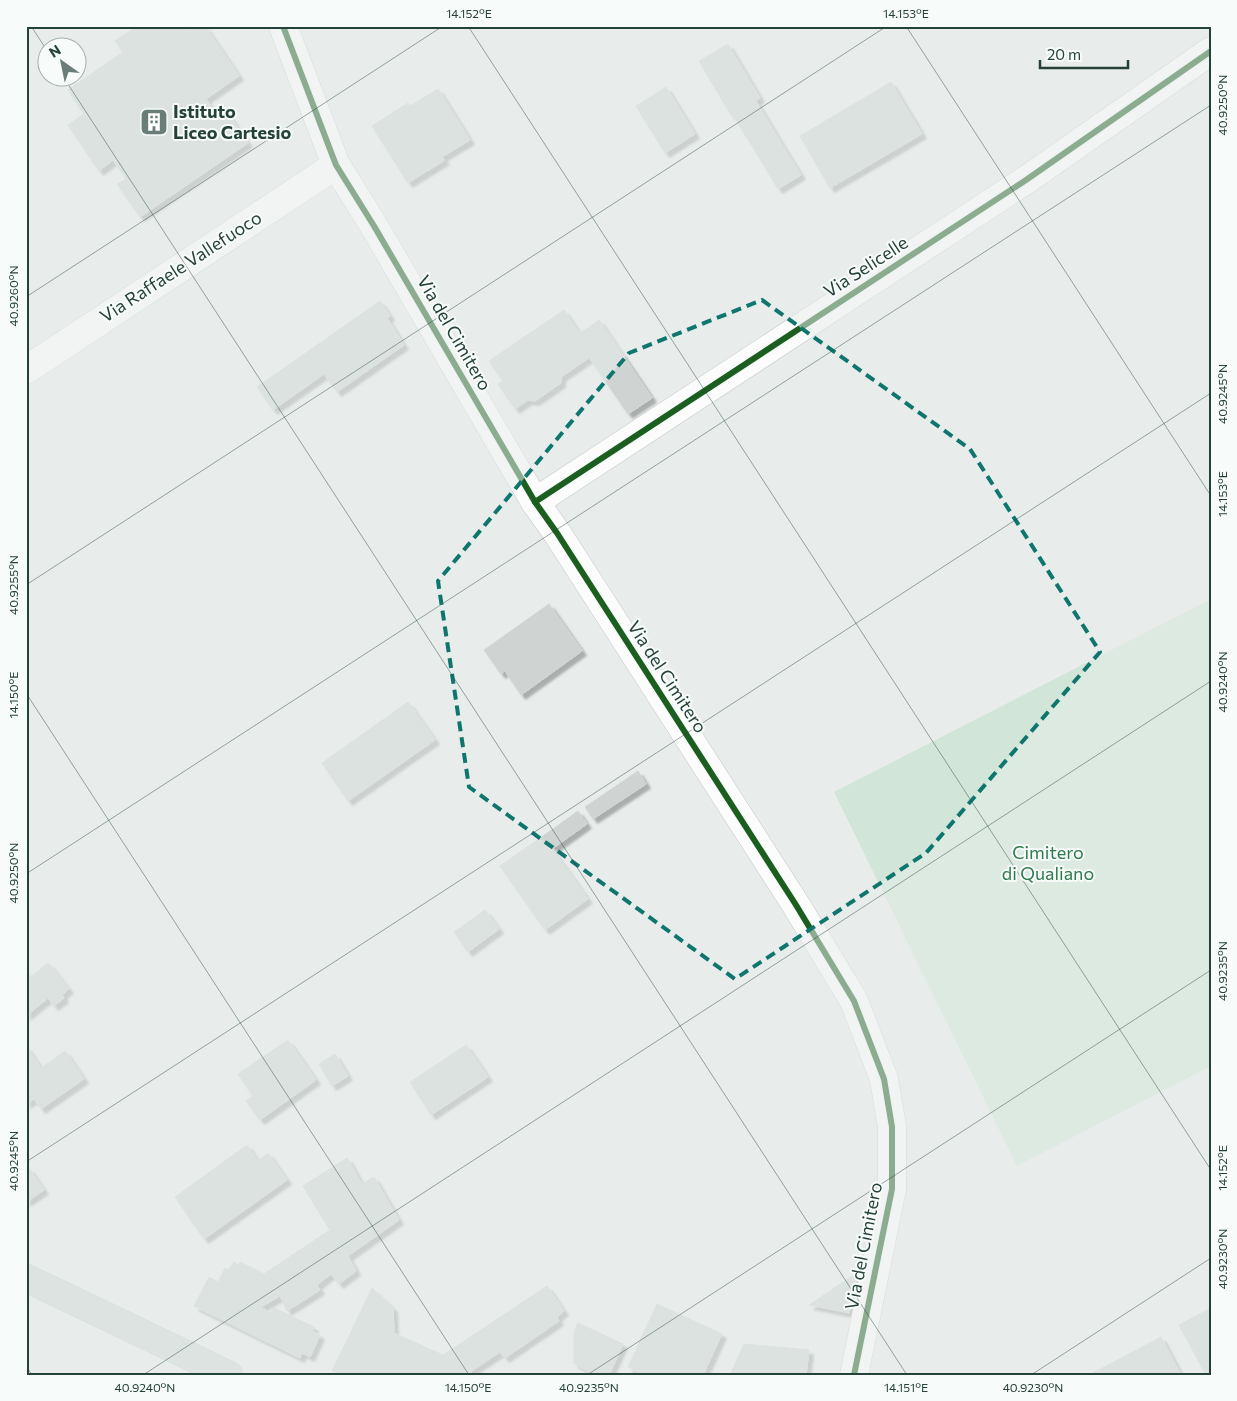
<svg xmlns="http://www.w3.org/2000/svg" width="1237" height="1401" viewBox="0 0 1237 1401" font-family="Commissioner,sans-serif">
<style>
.green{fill:#d1e6d8}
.building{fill:#cfd4d2;stroke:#d1d6d4;filter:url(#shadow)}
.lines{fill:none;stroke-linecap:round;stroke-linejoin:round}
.minor-casing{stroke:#c5cac8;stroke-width:29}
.major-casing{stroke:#c3ccc9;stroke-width:29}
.minor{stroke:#fcfcfc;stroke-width:28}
.major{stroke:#cfd7d5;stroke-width:28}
.cycleway-casing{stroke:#f7fbf9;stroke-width:9}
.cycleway{stroke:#1b5e20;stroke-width:6}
.marked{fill:none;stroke:#0f766e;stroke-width:4;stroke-dasharray:10 6;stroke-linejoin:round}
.ticks{fill:none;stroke:#24423a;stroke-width:1;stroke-opacity:0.45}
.labels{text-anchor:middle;stroke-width:4;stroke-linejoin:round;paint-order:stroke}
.poi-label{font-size:18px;font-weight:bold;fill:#24423a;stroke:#f7fbf9;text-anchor:start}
.street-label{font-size:18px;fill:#24423a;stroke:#f7fbf9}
.park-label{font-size:18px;fill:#2d7a4b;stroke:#f7fbf9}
.neatline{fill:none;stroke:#24423a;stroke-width:2}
.ticks-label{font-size:12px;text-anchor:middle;fill:#24423a}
</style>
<defs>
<filter id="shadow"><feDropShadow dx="4.5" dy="4.5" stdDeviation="1" flood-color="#0004"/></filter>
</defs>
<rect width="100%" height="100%" fill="#e8edeb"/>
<polygon class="green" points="1211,599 1211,1069 1209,1067 1017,1166 834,792"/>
<g class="building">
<polygon points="137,26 182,26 185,31 192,26 205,26 239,76 206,99 219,118 227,112 248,143 140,217 117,184 126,179 113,160 99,171 68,125 84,114 68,90 123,52 115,41"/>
<polygon points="728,44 760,98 731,115 699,61"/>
<polygon points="891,82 922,134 830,188 800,136"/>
<polygon points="666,87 695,134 665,153 636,106"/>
<polygon points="438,89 470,140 442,157 445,160 408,183 372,126 408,103 410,106"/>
<polygon points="756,101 762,111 739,125 733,114"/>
<polygon points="762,111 787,153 765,167 739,125"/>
<polygon points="787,153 801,175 778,189 765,167"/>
<polygon points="380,301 390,316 387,318 404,345 337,392 324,374 273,410 257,387"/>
<polygon points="564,310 579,333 575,337 589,358 561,377 561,383 535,401 528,400 515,409 498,384 503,381 489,361"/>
<polygon points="599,320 652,398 628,414 575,337"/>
<polygon points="549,604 582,651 521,695 505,671 501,674 484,650"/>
<polygon points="408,702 435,740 348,801 322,763"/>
<polygon points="638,771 646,784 593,819 585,807"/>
<polygon points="578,811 587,824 552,849 543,836"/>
<polygon points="543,836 588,899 545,930 500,866"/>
<polygon points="485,910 499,929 468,952 454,932"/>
<polygon points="48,963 69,989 62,995 64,998 54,1006 48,998 26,1016 26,972 31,977"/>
<polygon points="288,1040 316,1080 260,1120 246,1101 253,1096 238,1074"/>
<polygon points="466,1045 488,1077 431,1115 410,1082"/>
<polygon points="26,1046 41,1068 65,1051 84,1079 41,1109 34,1099 26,1104"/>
<polygon points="335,1054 348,1076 332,1086 319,1064"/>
<polygon points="247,1145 258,1161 268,1153 287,1180 204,1239 175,1197"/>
<polygon points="347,1158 362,1184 374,1177 399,1220 348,1256 356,1271 339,1284 331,1274 317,1285 320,1290 287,1311 280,1296 261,1307 270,1313 274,1308 314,1327 312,1331 320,1335 310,1357 302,1353 300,1358 194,1306 209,1277 218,1282 225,1268 228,1270 234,1262 238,1265 240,1262 264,1274 330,1230 303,1186"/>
<polygon points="29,1168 44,1190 26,1202 26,1171"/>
<polygon points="858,1272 849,1313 809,1305"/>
<polygon points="547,1286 564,1311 557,1317 559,1321 505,1358 500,1352 470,1372 475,1375 340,1375 332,1371 372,1288 393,1308 394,1333 443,1355"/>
<polygon points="657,1304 722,1334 703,1375 644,1375 628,1367"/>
<polygon points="1211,1308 1211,1373 1206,1375 1179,1325"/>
<polygon points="578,1323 623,1344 609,1375 595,1375 574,1363 574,1333"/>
<polygon points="1161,1337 1181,1375 1089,1375"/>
<polygon points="744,1344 809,1350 806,1375 730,1375"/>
</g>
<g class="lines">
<defs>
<g id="minor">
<polyline points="283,26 336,165 374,226 535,502 557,533 796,905 854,1001 884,1079 892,1127 892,1189 854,1375"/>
<polyline points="26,370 336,165"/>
<polyline points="535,502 1026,180 1211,51"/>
</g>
<polyline id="major" points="26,1278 229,1375"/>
</defs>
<use href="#minor" class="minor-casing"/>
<use href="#major" class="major-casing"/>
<use href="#minor" class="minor"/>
<use href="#major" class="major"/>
<defs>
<g id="cycleway">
<polyline points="283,26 336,165 374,226 535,502 557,533 796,905 854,1001 884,1079 892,1127 892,1189 854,1375"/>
<polyline points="535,502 1026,180 1211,51"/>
</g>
</defs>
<use href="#cycleway" class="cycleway-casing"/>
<use href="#cycleway" class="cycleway"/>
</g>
<path d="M0 0H1237V1401H0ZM762 300 970 449 1100 652 926 853 735 979 469 787 438 581 629 353Z" fill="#e8edeb" fill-opacity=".55" fill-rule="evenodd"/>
<path class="marked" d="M762 300 970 449 1100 652 926 853 735 979 469 787 438 581 629 353Z"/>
<path class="ticks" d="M31 26 48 52M468 26 1211 1170M906 26 1211 496M64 78 907 1375M26 297 443 26M26 585 887 26M26 693 469 1375M26 874 1211 105M26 1162 1211 393M26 1366 32 1375M143 1375 1211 681M587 1375 1211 970M1031 1375 1211 1258"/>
<defs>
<symbol id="building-square" viewBox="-11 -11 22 22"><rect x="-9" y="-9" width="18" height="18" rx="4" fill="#697e78" stroke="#f7fbf9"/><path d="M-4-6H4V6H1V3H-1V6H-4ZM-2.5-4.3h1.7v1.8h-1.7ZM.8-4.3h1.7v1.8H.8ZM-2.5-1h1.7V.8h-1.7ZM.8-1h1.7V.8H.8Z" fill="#fff"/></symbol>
</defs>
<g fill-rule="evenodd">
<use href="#building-square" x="138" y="106" width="32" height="32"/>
</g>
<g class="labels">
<g class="poi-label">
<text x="173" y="118">Istituto<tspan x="173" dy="21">Liceo Cartesio</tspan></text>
</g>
<g class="street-label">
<text transform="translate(181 267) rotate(-33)" y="6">Via Raffaele Vallefuoco</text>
<text transform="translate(866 267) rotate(-33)" y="6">Via Selicelle</text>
<text transform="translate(454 333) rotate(60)" y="6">Via del Cimitero</text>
<text transform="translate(667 677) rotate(57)" y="6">Via del Cimitero</text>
<text transform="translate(864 1246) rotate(-79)" y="6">Via del Cimitero</text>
</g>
<g class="park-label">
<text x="1048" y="859">Cimitero<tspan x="1048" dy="21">di Qualiano</tspan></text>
</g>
</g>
<rect width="1237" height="1401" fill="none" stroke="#f7fbf9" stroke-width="55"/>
<g transform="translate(62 62) rotate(327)"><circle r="24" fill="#f7fbf9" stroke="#a3b1ad"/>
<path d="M0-4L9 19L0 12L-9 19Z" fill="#697e78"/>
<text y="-8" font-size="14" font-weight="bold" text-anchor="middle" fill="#24423a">N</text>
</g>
<path d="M1040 60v8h88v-8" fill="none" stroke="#24423a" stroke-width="2.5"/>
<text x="1047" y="60" font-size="15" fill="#24423a" stroke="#f7fbf9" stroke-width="4" paint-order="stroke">20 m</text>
<rect x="28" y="28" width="1182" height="1346" class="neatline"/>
<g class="ticks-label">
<text x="469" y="18">14.152°E</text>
<text x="906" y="18">14.153°E</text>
<text transform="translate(1223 105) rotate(-90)" y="4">40.9250°N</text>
<text transform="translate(14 296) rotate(-90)" y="4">40.9260°N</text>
<text transform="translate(1223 394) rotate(-90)" y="4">40.9245°N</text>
<text transform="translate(1223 494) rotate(-90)" y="4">14.153°E</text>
<text transform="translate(14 585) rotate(-90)" y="4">40.9255°N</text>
<text transform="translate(1223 682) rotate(-90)" y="4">40.9240°N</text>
<text transform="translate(14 695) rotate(-90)" y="4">14.150°E</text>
<text transform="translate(14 873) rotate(-90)" y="4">40.9250°N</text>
<text transform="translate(1223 971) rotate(-90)" y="4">40.9235°N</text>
<text transform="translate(14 1161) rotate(-90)" y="4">40.9245°N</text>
<text transform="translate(1223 1168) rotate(-90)" y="4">14.152°E</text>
<text transform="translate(1223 1259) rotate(-90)" y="4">40.9230°N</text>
<text x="145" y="1392">40.9240°N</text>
<text x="468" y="1392">14.150°E</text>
<text x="589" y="1392">40.9235°N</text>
<text x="906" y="1392">14.151°E</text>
<text x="1033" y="1392">40.9230°N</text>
</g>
</svg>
